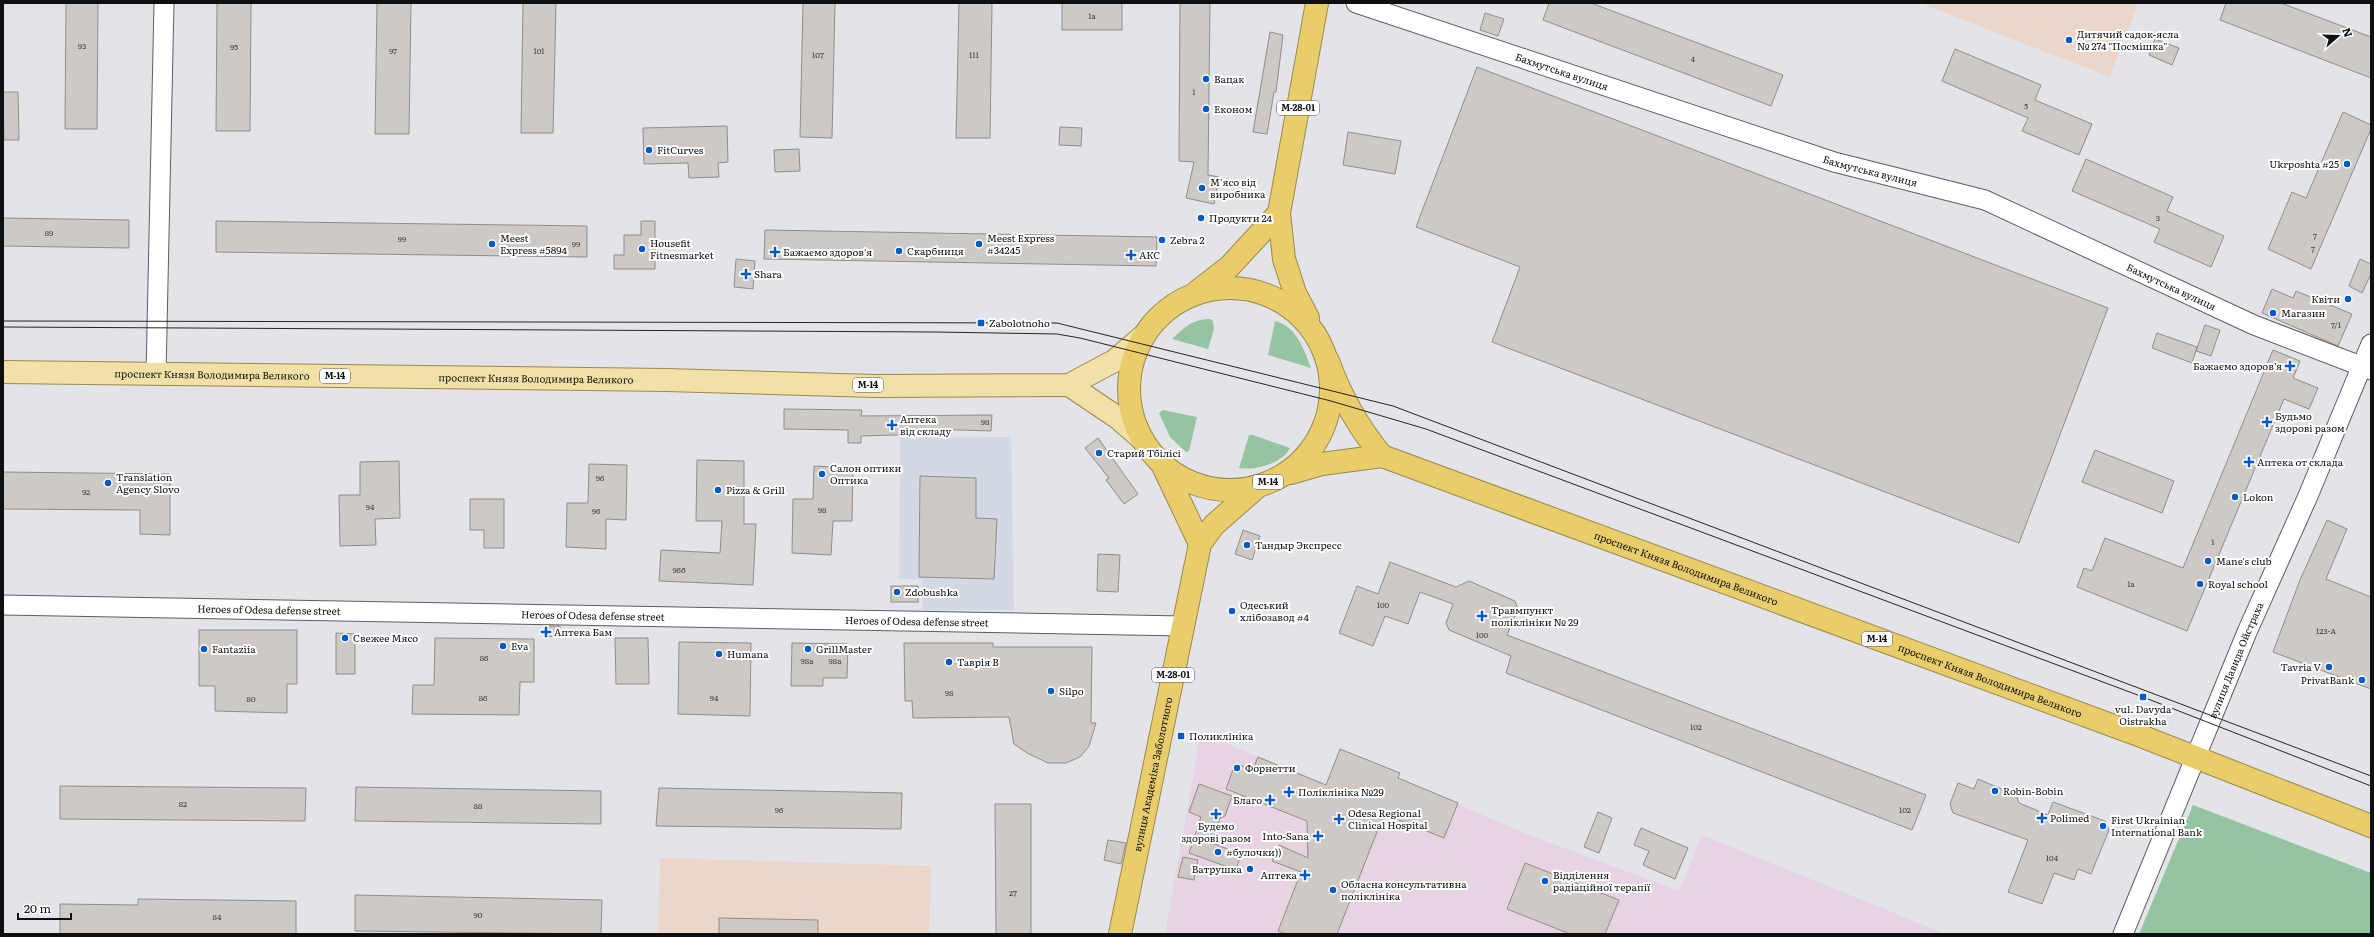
<svg xmlns="http://www.w3.org/2000/svg" width="2374" height="937" viewBox="0 0 2374 937" font-family="Literata,serif">
<style>
.built{fill:#d3d8e5}
.education{fill:#ecd6c9}
.medical{fill:#e8d3e2}
.green{fill:#95c5a0}
.building{fill:#cec9c4;stroke:#928d89}
.lines{fill:none;stroke-linecap:round;stroke-linejoin:round}
.minor-casing{stroke:#5c5e63;stroke-width:21}
.major-casing{stroke:#9c8a4a;stroke-width:24}
.highway-casing{stroke:#9c8a4a;stroke-width:24}
.minor{stroke:#fff;stroke-width:19}
.major{stroke:#f2e1a6;stroke-width:22}
.highway{stroke:#e9cd6a;stroke-width:22}
.tram{stroke:#242527;stroke-width:1}
.poi-dot{fill:#035ac4;stroke:#fff;stroke-width:1.5}
.labels{text-anchor:middle;stroke-width:4;stroke-linejoin:round;paint-order:stroke}
.number-label{font-size:8px;fill:#3e3e3d}
.shield{fill:#fff;stroke:#565758;stroke-width:1}
.shield-label{font-size:9px;font-weight:bold;fill:#0e0f10}
.poi-label{font-size:10px;fill:#0e0f10;stroke:#fff;text-anchor:start}
.street-label{font-size:10px;fill:#0e0f10;stroke:#fff}
</style>
<rect width="100%" height="100%" fill="#e2e4ea"/>
<polygon class="built" points="1011,437 1014,610 923,610 922,579 899,579 900,438"/>
<g class="education">
<polygon points="1920,3 2138,3 2110,77"/>
<polygon points="660,858 931,866 929,934 658,934"/>
</g>
<polygon class="medical" points="1201,733 1326,784 1340,749 1400,773 1398,779 1527,834 1679,891 1702,835 1946,934 1165,934"/>
<g class="green">
<path d="M1210 319 1213 321 1214 329 1208 349 1172 339C1183 328 1195 318 1210 319Z"/>
<path d="M1275 321C1296 326 1304 349 1311 368L1268 355Z"/>
<polygon points="1163,410 1197,417 1189,451 1186,452 1170,437 1159,413"/>
<path d="M1249 435H1253L1290 448C1283 463 1255 471 1239 468Z"/>
<polygon points="2193,805 2371,873 2371,934 2139,934"/>
</g>
<g class="building">
<polygon points="66,3 98,3 97,129 65,129"/>
<polygon points="217,3 251,3 250,131 216,131"/>
<polygon points="377,3 411,3 409,134 375,134"/>
<polygon points="523,3 556,3 553,133 521,133"/>
<polygon points="803,3 835,3 832,138 800,137"/>
<polygon points="959,3 992,3 990,138 956,138"/>
<rect x="1062" y="3" width="60" height="27"/>
<polygon points="1180,3 1210,3 1208,175 1219,177 1214,204 1186,198 1194,162 1179,161"/>
<polygon points="1549,3 1591,3 1783,75 1771,106 1543,20"/>
<polygon points="2226,3 2281,3 2371,37 2371,78 2220,20"/>
<polygon points="1485,13 1504,19 1498,36 1480,30"/>
<polygon points="1270,32 1283,35 1276,92 1274,92 1267,134 1253,132"/>
<polygon points="2155,39 2179,48 2172,65 2149,55"/>
<polygon points="1955,49 2041,85 2035,100 2092,124 2079,155 2022,131 2028,118 1942,81"/>
<polygon points="1477,67 2108,308 2019,543 1492,342 1520,267 1416,227"/>
<polygon points="3,92 18,92 19,140 4,140"/>
<polygon points="2343,112 2371,125 2371,129 2311,269 2268,249 2292,192 2306,198"/>
<polygon points="727,126 728,162 718,163 719,177 689,178 688,163 644,164 643,128"/>
<polygon points="1060,127 1082,128 1081,146 1059,145"/>
<polygon points="1348,132 1401,141 1395,174 1343,165"/>
<polygon points="799,149 800,171 775,172 774,150"/>
<polygon points="2086,159 2173,197 2167,211 2224,236 2211,267 2154,242 2160,229 2072,191"/>
<polygon points="3,218 129,220 129,248 3,246"/>
<polygon points="216,221 587,226 587,257 216,252"/>
<polygon points="641,221 655,221 655,269 614,269 614,255 624,255 624,235 641,235"/>
<polygon points="765,230 1157,237 1156,266 764,259"/>
<polygon points="736,259 755,261 753,289 734,287"/>
<polygon points="2360,259 2371,264 2371,274 2362,293 2349,286"/>
<polygon points="2272,289 2293,298 2296,291 2352,314 2338,346 2262,313"/>
<polygon points="2205,325 2220,330 2211,356 2196,351"/>
<polygon points="2157,333 2197,347 2192,363 2152,348"/>
<polygon points="2273,350 2300,361 2293,378 2318,388 2309,409 2284,399 2187,631 2077,587 2084,568 2092,571 2105,538 2183,568"/>
<polygon points="784,409 862,410 861,416 992,415 991,431 927,429 927,434 861,436 861,443 848,443 848,430 784,429"/>
<polygon points="1098,438 1138,494 1124,504 1106,480 1109,478 1085,448"/>
<polygon points="2095,450 2174,481 2162,513 2082,482"/>
<polygon points="697,460 744,461 744,524 756,524 753,585 659,581 661,550 720,553 722,521 696,521"/>
<polygon points="399,461 400,518 375,519 376,545 340,546 339,495 360,495 360,462"/>
<polygon points="589,464 627,465 626,520 606,519 606,549 566,547 567,503 588,503"/>
<polygon points="814,466 853,468 852,521 833,521 831,555 792,553 793,499 813,499"/>
<polygon points="3,472 170,474 170,535 140,534 140,510 3,509"/>
<polygon points="920,476 976,478 976,518 997,519 994,579 919,577"/>
<polygon points="470,499 504,499 504,548 484,548 484,530 470,530"/>
<polygon points="2327,520 2347,529 2326,579 2371,597 2371,689 2273,652 2300,580"/>
<polygon points="1243,530 1260,536 1252,560 1235,554"/>
<polygon points="1098,554 1120,555 1118,592 1097,591"/>
<polygon points="1390,562 1456,587 1469,581 1515,601 1518,609 1507,635 1926,795 1912,830 1506,673 1511,656 1449,630 1446,623 1453,604 1420,592 1408,624 1385,616 1373,646 1339,633 1357,586 1378,594"/>
<rect x="891" y="586" width="27" height="16"/>
<polygon points="544,626 560,626 560,637 544,636"/>
<polygon points="199,630 297,630 297,684 287,684 287,713 215,711 215,686 199,686"/>
<polygon points="336,633 355,634 355,674 336,674"/>
<polygon points="435,638 534,639 534,682 520,682 519,715 412,714 413,685 434,685"/>
<polygon points="615,638 648,638 649,684 616,684"/>
<polygon points="679,642 751,643 750,716 678,714"/>
<polygon points="792,643 848,644 847,678 823,678 823,686 791,686"/>
<polygon points="904,643 993,643 993,647 1092,647 1091,723 1096,723 1089,746 1080,757 1066,763 1048,763 1027,753 1014,744 1009,717 913,718 912,701 905,701"/>
<polygon points="1340,749 1400,773 1398,778 1458,803 1444,838 1384,814 1337,934 1286,934 1278,931 1301,872 1272,861 1279,845 1308,858 1307,821 1226,789 1235,764 1253,769 1258,757 1326,785"/>
<polygon points="1978,779 2016,795 2019,803 2048,815 2053,802 2105,821 2109,830 2091,874 2078,869 2074,880 2054,873 2042,904 2008,892 2028,840 1953,813 1950,804 1958,783 1974,789"/>
<polygon points="1199,784 1232,796 1225,816 1220,818 1212,843 1241,854 1236,870 1189,853 1201,817 1189,812"/>
<polygon points="60,786 306,788 305,821 60,819"/>
<polygon points="356,787 601,791 601,824 355,821"/>
<polygon points="659,788 902,793 901,829 656,826"/>
<polygon points="995,804 1031,804 1031,934 996,934"/>
<polygon points="1598,812 1612,818 1599,853 1584,847"/>
<polygon points="1641,828 1688,848 1675,879 1643,865 1649,851 1634,845"/>
<polygon points="1108,840 1126,843 1121,864 1104,860"/>
<polygon points="1183,857 1198,860 1194,880 1178,877"/>
<polygon points="1525,863 1619,900 1605,934 1570,934 1507,909"/>
<polygon points="355,895 602,900 601,934 355,931"/>
<polygon points="138,899 296,901 296,934 60,934 60,904 138,905"/>
<polygon points="719,918 818,920 818,934 719,934"/>
</g>
<g class="lines">
<defs>
<g id="minor">
<path id="s1" d="M1356 3 1834 162 1985 200 2254 325 2371 370"/>
<polyline points="156,375 164,3"/>
<path id="s2" d="M3 605 1184 626"/>
<path id="s3" d="M2123 934 2247 632 2308 496 2371 344"/>
</g>
<g id="major">
<path id="s4" d="M3 372 666 380 874 386 1069 385 1114 361 1142 337"/>
<polyline points="1069,385 1118,418 1141,438"/>
</g>
<g id="highway">
<circle cx="1230" cy="389" r="101"/>
<polyline points="1198,291 1229,267 1279,213"/>
<polyline points="1308,318 1295,293 1284,259 1279,213 1317,3"/>
<path id="s5" d="M1328 361C1341 397 1358 427 1382 456L2141 736 2371 826"/>
<polyline points="1163,466 1200,544"/>
<polyline points="1291,473 1322,464 1382,456"/>
<path id="s6" d="M1120 934 1200 544 1214 525 1256 488"/>
</g>
</defs>
<use href="#minor" class="minor-casing"/>
<use href="#major" class="major-casing"/>
<use href="#highway" class="highway-casing"/>
<use href="#minor" class="minor"/>
<use href="#major" class="major"/>
<use href="#highway" class="highway"/>
<g class="tram">
<polyline points="3,321 1057,323 1393,406 2371,776"/>
<polyline points="3,327 935,332 1057,334 1080,338 1331,401 1426,429 2143,697 2371,786"/>
</g>
</g>
<g class="poi-dot">
<circle cx="2069" cy="40" r="4"/>
<circle cx="1206" cy="79" r="4"/>
<circle cx="1206" cy="109" r="4"/>
<circle cx="649" cy="150" r="4"/>
<circle cx="2347" cy="164" r="4"/>
<circle cx="1202" cy="188" r="4"/>
<circle cx="1201" cy="218" r="4"/>
<circle cx="1162" cy="240" r="4"/>
<circle cx="492" cy="244" r="4"/>
<circle cx="979" cy="244" r="4"/>
<circle cx="642" cy="249" r="4"/>
<circle cx="899" cy="251" r="4"/>
<path d="M773 246h4v4h4v4h-4v4h-4v-4h-4v-4h4z"/>
<path d="M1129 249h4v4h4v4h-4v4h-4v-4h-4v-4h4z"/>
<path d="M744 268h4v4h4v4h-4v4h-4v-4h-4v-4h4z"/>
<circle cx="2348" cy="299" r="4"/>
<circle cx="2273" cy="313" r="4"/>
<rect x="977" y="319" width="8" height="8" rx="2"/>
<path d="M2288 360h4v4h4v4h-4v4h-4v-4h-4v-4h4z"/>
<path d="M2265 416h4v4h4v4h-4v4h-4v-4h-4v-4h4z"/>
<path d="M890 419h4v4h4v4h-4v4h-4v-4h-4v-4h4z"/>
<circle cx="1099" cy="453" r="4"/>
<path d="M2247 456h4v4h4v4h-4v4h-4v-4h-4v-4h4z"/>
<circle cx="822" cy="474" r="4"/>
<circle cx="108" cy="483" r="4"/>
<circle cx="718" cy="490" r="4"/>
<circle cx="2235" cy="497" r="4"/>
<circle cx="1247" cy="545" r="4"/>
<circle cx="2208" cy="561" r="4"/>
<circle cx="2200" cy="584" r="4"/>
<circle cx="897" cy="592" r="4"/>
<circle cx="1232" cy="611" r="4"/>
<path d="M1480 610h4v4h4v4h-4v4h-4v-4h-4v-4h4z"/>
<path d="M544 626h4v4h4v4h-4v4h-4v-4h-4v-4h4z"/>
<circle cx="345" cy="638" r="4"/>
<circle cx="503" cy="646" r="4"/>
<circle cx="204" cy="649" r="4"/>
<circle cx="808" cy="649" r="4"/>
<circle cx="719" cy="654" r="4"/>
<circle cx="949" cy="662" r="4"/>
<circle cx="2329" cy="667" r="4"/>
<circle cx="2362" cy="680" r="4"/>
<circle cx="1051" cy="691" r="4"/>
<rect x="2139" y="693" width="8" height="8" rx="2"/>
<rect x="1177" y="732" width="8" height="8" rx="2"/>
<circle cx="1237" cy="768" r="4"/>
<circle cx="1995" cy="791" r="4"/>
<path d="M1287 786h4v4h4v4h-4v4h-4v-4h-4v-4h4z"/>
<path d="M1268 794h4v4h4v4h-4v4h-4v-4h-4v-4h4z"/>
<path d="M1214 808h4v4h4v4h-4v4h-4v-4h-4v-4h4z"/>
<path d="M2040 812h4v4h4v4h-4v4h-4v-4h-4v-4h4z"/>
<path d="M1337 813h4v4h4v4h-4v4h-4v-4h-4v-4h4z"/>
<circle cx="2103" cy="826" r="4"/>
<path d="M1316 830h4v4h4v4h-4v4h-4v-4h-4v-4h4z"/>
<circle cx="1218" cy="852" r="4"/>
<circle cx="1250" cy="869" r="4"/>
<path d="M1303 869h4v4h4v4h-4v4h-4v-4h-4v-4h4z"/>
<circle cx="1545" cy="881" r="4"/>
<circle cx="1333" cy="890" r="4"/>
</g>
<g class="labels">
<g class="number-label">
<text x="1092" y="19">1а</text>
<text x="82" y="49">93</text>
<text x="234" y="50">95</text>
<text x="393" y="54">97</text>
<text x="539" y="54">101</text>
<text x="818" y="58">107</text>
<text x="974" y="58">111</text>
<text x="1693" y="62">4</text>
<text x="1194" y="95">1</text>
<text x="2026" y="109">5</text>
<text x="2158" y="221">3</text>
<text x="49" y="236">89</text>
<text x="2315" y="239">7</text>
<text x="402" y="242">99</text>
<text x="576" y="247">99</text>
<text x="2313" y="252">7</text>
<text x="2336" y="328">7/1</text>
<text x="985" y="425">98</text>
<text x="600" y="481">96</text>
<text x="86" y="495">92</text>
<text x="370" y="510">94</text>
<text x="822" y="513">98</text>
<text x="596" y="514">96</text>
<text x="2213" y="545">1</text>
<text x="679" y="573">96б</text>
<text x="2131" y="587">1а</text>
<text x="1383" y="608">100</text>
<text x="2326" y="634">123-А</text>
<text x="1482" y="638">100</text>
<text x="484" y="661">86</text>
<text x="807" y="664">98а</text>
<text x="835" y="664">98а</text>
<text x="949" y="696">98</text>
<text x="483" y="701">86</text>
<text x="714" y="701">94</text>
<text x="251" y="702">80</text>
<text x="1696" y="730">102</text>
<text x="183" y="807">82</text>
<text x="478" y="809">88</text>
<text x="779" y="813">96</text>
<text x="1905" y="813">102</text>
<text x="2052" y="861">104</text>
<text x="1013" y="896">27</text>
<text x="478" y="918">90</text>
<text x="217" y="920">84</text>
</g>
<g class="shield">
<rect x="1277" y="101" width="42" height="14" rx="3"/>
<rect x="320" y="369" width="30" height="14" rx="3"/>
<rect x="853" y="378" width="30" height="14" rx="3"/>
<rect x="1253" y="475" width="30" height="14" rx="3"/>
<rect x="1862" y="632" width="30" height="14" rx="3"/>
<rect x="1152" y="668" width="42" height="14" rx="3"/>
</g>
<g class="shield-label">
<text x="1298" y="111">М-28-01</text>
<text x="335" y="379">М-14</text>
<text x="868" y="388">М-14</text>
<text x="1268" y="485">М-14</text>
<text x="1877" y="642">М-14</text>
<text x="1173" y="678">М-28-01</text>
</g>
<g class="poi-label">
<text x="2077" y="38">Дитячий садок-ясла<tspan x="2077" dy="12">№ 274 "Посмішка"</tspan></text>
<text x="1214" y="83">Вацак</text>
<text x="1214" y="113">Економ</text>
<text x="657" y="154">FitCurves</text>
<text x="2339" y="168" text-anchor="end">Ukrposhta #25</text>
<text x="1210" y="186">М'ясо від<tspan x="1210" dy="12">виробника</tspan></text>
<text x="1209" y="222">Продукти 24</text>
<text x="500" y="242">Meest<tspan x="500" dy="12">Express #5894</tspan></text>
<text x="987" y="242">Meest Express<tspan x="987" dy="12">#34245</tspan></text>
<text x="1170" y="244">Zebra 2</text>
<text x="650" y="247">Housefit<tspan x="650" dy="12">Fitnesmarket</tspan></text>
<text x="907" y="255">Скарбниця</text>
<text x="783" y="256">Бажаємо здоров'я</text>
<text x="1139" y="259">АКС</text>
<text x="754" y="278">Shara</text>
<text x="2340" y="303" text-anchor="end">Квіти</text>
<text x="2281" y="317">Магазин</text>
<text x="989" y="327">Zabolotnoho</text>
<text x="2282" y="370" text-anchor="end">Бажаємо здоровʼя</text>
<text x="2275" y="420">Будьмо<tspan x="2275" dy="12">здорові разом</tspan></text>
<text x="900" y="423">Аптека<tspan x="900" dy="12">від складу</tspan></text>
<text x="1107" y="457">Старий Тбілісі</text>
<text x="2257" y="466">Аптека от склада</text>
<text x="830" y="472">Салон оптики<tspan x="830" dy="12">Оптика</tspan></text>
<text x="116" y="481">Translation<tspan x="116" dy="12">Agency Slovo</tspan></text>
<text x="726" y="494">Pizza &amp; Grill</text>
<text x="2243" y="501">Lokon</text>
<text x="1255" y="549">Тандыр Экспресс</text>
<text x="2216" y="565">Mane's club</text>
<text x="2208" y="588">Royal school</text>
<text x="905" y="596">Zdobushka</text>
<text x="1240" y="609">Одеський<tspan x="1240" dy="12">хлібозавод #4</tspan></text>
<text x="1491" y="614">Травмпункт<tspan x="1491" dy="12">поліклініки № 29</tspan></text>
<text x="554" y="636">Аптека Бам</text>
<text x="353" y="642">Свежее Мясо</text>
<text x="511" y="650">Eva</text>
<text x="212" y="653">Fantaziia</text>
<text x="816" y="653">GrillMaster</text>
<text x="727" y="658">Humana</text>
<text x="957" y="666">Таврія В</text>
<text x="2321" y="671" text-anchor="end">Tavria V</text>
<text x="2354" y="684" text-anchor="end">PrivatBank</text>
<text x="1059" y="695">Silpo</text>
<text x="2143" y="713" text-anchor="middle">vul. Davyda<tspan x="2143" dy="12">Oistrakha</tspan></text>
<text x="1189" y="740">Поликлініка</text>
<text x="1245" y="772">Форнетти</text>
<text x="2003" y="795">Robin-Bobin</text>
<text x="1298" y="796">Поліклініка №29</text>
<text x="1262" y="804" text-anchor="end">Благо</text>
<text x="1348" y="817">Odesa Regional<tspan x="1348" dy="12">Clinical Hospital</tspan></text>
<text x="2050" y="822">Polimed</text>
<text x="2111" y="824">First Ukrainian<tspan x="2111" dy="12">International Bank</tspan></text>
<text x="1216" y="830" text-anchor="middle">Будемо<tspan x="1216" dy="12">здорові разом</tspan></text>
<text x="1309" y="840" text-anchor="end">Into-Sana</text>
<text x="1226" y="856">#булочки))</text>
<text x="1242" y="873" text-anchor="end">Ватрушка</text>
<text x="1297" y="879" text-anchor="end">Аптека</text>
<text x="1553" y="879">Відділення<tspan x="1553" dy="12">радіаційної терапії</tspan></text>
<text x="1341" y="888">Обласна консультативна<tspan x="1341" dy="12">поліклініка</tspan></text>
</g>
<g class="street-label">
<text dy="4" stroke="none"><textPath href="#s1" startOffset="217">Бахмутська вулиця</textPath></text>
<text dy="4" stroke="none"><textPath href="#s1" startOffset="541">Бахмутська вулиця</textPath></text>
<text dy="4" stroke="none"><textPath href="#s1" startOffset="865">Бахмутська вулиця</textPath></text>
<text dy="4" stroke="none"><textPath href="#s4" startOffset="209">проспект Князя Володимира Великого</textPath></text>
<text dy="4" stroke="none"><textPath href="#s4" startOffset="533">проспект Князя Володимира Великого</textPath></text>
<text dy="4" stroke="none"><textPath href="#s5" startOffset="434">проспект Князя Володимира Великого</textPath></text>
<text dy="4" stroke="none"><textPath href="#s2" startOffset="266">Heroes of Odesa defense street</textPath></text>
<text dy="4" stroke="none"><textPath href="#s2" startOffset="590">Heroes of Odesa defense street</textPath></text>
<text dy="4" stroke="none"><textPath href="#s2" startOffset="914">Heroes of Odesa defense street</textPath></text>
<text dy="4" stroke="none"><textPath href="#s3" startOffset="296">вулиця Давида Ойстраха</textPath></text>
<text dy="4" stroke="none"><textPath href="#s5" startOffset="758">проспект Князя Володимира Великого</textPath></text>
<text dy="4" stroke="none"><textPath href="#s6" startOffset="163">вулиця Академіка Заболотного</textPath></text>
</g>
</g>
<rect width="2374" height="937" fill="none" stroke="#0e0f10" stroke-width="8"/>
<g transform="translate(2338 36) rotate(70)" stroke="#ffffff" stroke-width="3" paint-order="stroke">
<path d="M0-3L7 15L0 10L-7 15Z" fill="#0e0f10"/>
<text y="-6" font-size="11" font-weight="bold" text-anchor="middle" fill="#0e0f10">N</text>
</g>
<path d="M18 913v6h53v-6" fill="none" stroke="#0e0f10" stroke-width="2"/>
<text x="24" y="913" font-size="12" fill="#0e0f10" stroke="#ffffff" stroke-width="3" paint-order="stroke">20 m</text>
</svg>
